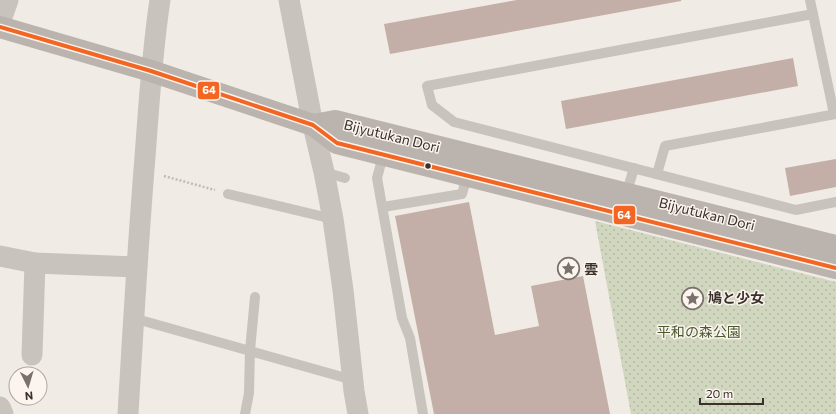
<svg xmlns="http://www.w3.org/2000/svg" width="836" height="414" viewBox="0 0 836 414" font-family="Commissioner,'Noto Sans JP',sans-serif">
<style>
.park{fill:url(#park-dots)}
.building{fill:#c3afa7}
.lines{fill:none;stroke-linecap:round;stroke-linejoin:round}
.path{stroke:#c2bbb6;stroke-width:2.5;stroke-dasharray:2 2;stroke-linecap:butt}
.lane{stroke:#c9c3be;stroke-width:10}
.street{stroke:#c9c3be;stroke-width:21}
.secondary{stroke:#bab3ae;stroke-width:22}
.bus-1-casing{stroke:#fbf5ee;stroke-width:7}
.bus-1{stroke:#f26522;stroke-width:4}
.bus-dot{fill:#3b302b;stroke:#fbf5ee;stroke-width:1.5}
.labels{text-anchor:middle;stroke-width:3;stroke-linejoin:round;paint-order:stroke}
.street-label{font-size:14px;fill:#3b302b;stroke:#fbf5ee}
.poi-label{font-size:14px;font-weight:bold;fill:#3b302b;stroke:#fbf5ee;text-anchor:start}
.park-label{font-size:14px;fill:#4a5a2e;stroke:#fbf5ee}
.line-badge{stroke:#fbf5ee;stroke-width:1.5}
.badge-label{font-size:11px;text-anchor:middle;font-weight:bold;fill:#fff}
</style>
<defs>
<pattern id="park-dots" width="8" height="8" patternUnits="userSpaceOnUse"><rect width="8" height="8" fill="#d1d6bf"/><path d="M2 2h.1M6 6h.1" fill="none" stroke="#b4b8a4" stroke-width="1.8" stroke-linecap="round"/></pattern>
</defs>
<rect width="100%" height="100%" fill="#f0ebe5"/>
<polygon class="park" points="595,221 836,282 836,414 631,414"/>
<g class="building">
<polygon points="517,0 681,0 681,1 390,54 384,24"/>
<polygon points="793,58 798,86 566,129 561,101"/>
<polygon points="836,159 836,187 790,196 785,168"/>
<polygon points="469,202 495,335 539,326 531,286 583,276 610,414 434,414 395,216"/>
</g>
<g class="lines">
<polyline class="path" points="164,176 215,190"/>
<g class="lane">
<polyline points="810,0 834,114"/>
<polyline points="813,14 427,86 432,105 454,122 796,210 836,202"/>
<polyline points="384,152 377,178 402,318 410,338 423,414"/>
<polyline points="324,172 345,178"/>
<polyline points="657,174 665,146 836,114"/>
<polyline points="228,194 333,219"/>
<polyline points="626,195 634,168"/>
<polyline points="383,207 462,194 467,176"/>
<polyline points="133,318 353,380"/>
<polyline points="245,414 249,393 250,350 255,297"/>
</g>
<g class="street">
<polyline points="289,0 313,125 324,172 333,219 343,290 354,391 358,414"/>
<polyline points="0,23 8,0"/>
<polyline points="0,256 35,263 136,267"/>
<polyline points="32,355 35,263"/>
<polyline points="0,407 3,414"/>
<path d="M128 414C133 328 138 243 145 157 149 104 152 52 160 0"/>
</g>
<g class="secondary">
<polyline points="0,27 151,71 313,125 337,143 836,268"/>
<polyline points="313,125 335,121 836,246"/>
</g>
<defs>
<polyline id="bus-1" points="0,27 151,71 313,125 337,143 836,268"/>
</defs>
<use href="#bus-1" class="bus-1-casing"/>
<use href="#bus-1" class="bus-1"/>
</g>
<defs>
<symbol id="sight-ring" viewBox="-11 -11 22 22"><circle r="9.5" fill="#fbf5ee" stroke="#7a716c" stroke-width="1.5"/><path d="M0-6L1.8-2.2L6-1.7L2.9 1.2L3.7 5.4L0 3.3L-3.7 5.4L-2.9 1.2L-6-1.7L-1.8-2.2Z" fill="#7a716c"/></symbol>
</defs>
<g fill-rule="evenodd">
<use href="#sight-ring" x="556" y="256" width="25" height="25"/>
<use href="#sight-ring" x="680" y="286" width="25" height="25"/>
</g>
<circle class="bus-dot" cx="428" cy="166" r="3.5"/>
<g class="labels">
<g class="street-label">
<text transform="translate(392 136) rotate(14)" y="5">Bijyutukan Dori</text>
<text transform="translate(707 214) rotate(14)" y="5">Bijyutukan Dori</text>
</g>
<g class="poi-label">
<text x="584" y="274">雲</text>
<text x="708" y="303">鳩と少女</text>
</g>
<g class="park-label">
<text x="699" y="337">平和の森公園</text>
</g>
</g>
<g class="line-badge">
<rect x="197" y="81" width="23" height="19" rx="4" fill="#f26522"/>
<rect x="613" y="205" width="23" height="20" rx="4" fill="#f26522"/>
</g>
<g class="badge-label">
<text x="209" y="94">64</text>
<text x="624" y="219">64</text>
</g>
<g transform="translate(28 386) rotate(175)"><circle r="19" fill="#fbf5ee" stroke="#aea6a0"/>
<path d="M0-3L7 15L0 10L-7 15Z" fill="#7a716c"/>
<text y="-6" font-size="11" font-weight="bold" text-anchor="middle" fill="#3b302b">N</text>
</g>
<path d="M700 398v6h63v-6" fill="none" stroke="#3b302b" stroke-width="2"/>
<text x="706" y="398" font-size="12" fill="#3b302b" stroke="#fbf5ee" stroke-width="3" paint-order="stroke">20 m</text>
</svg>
